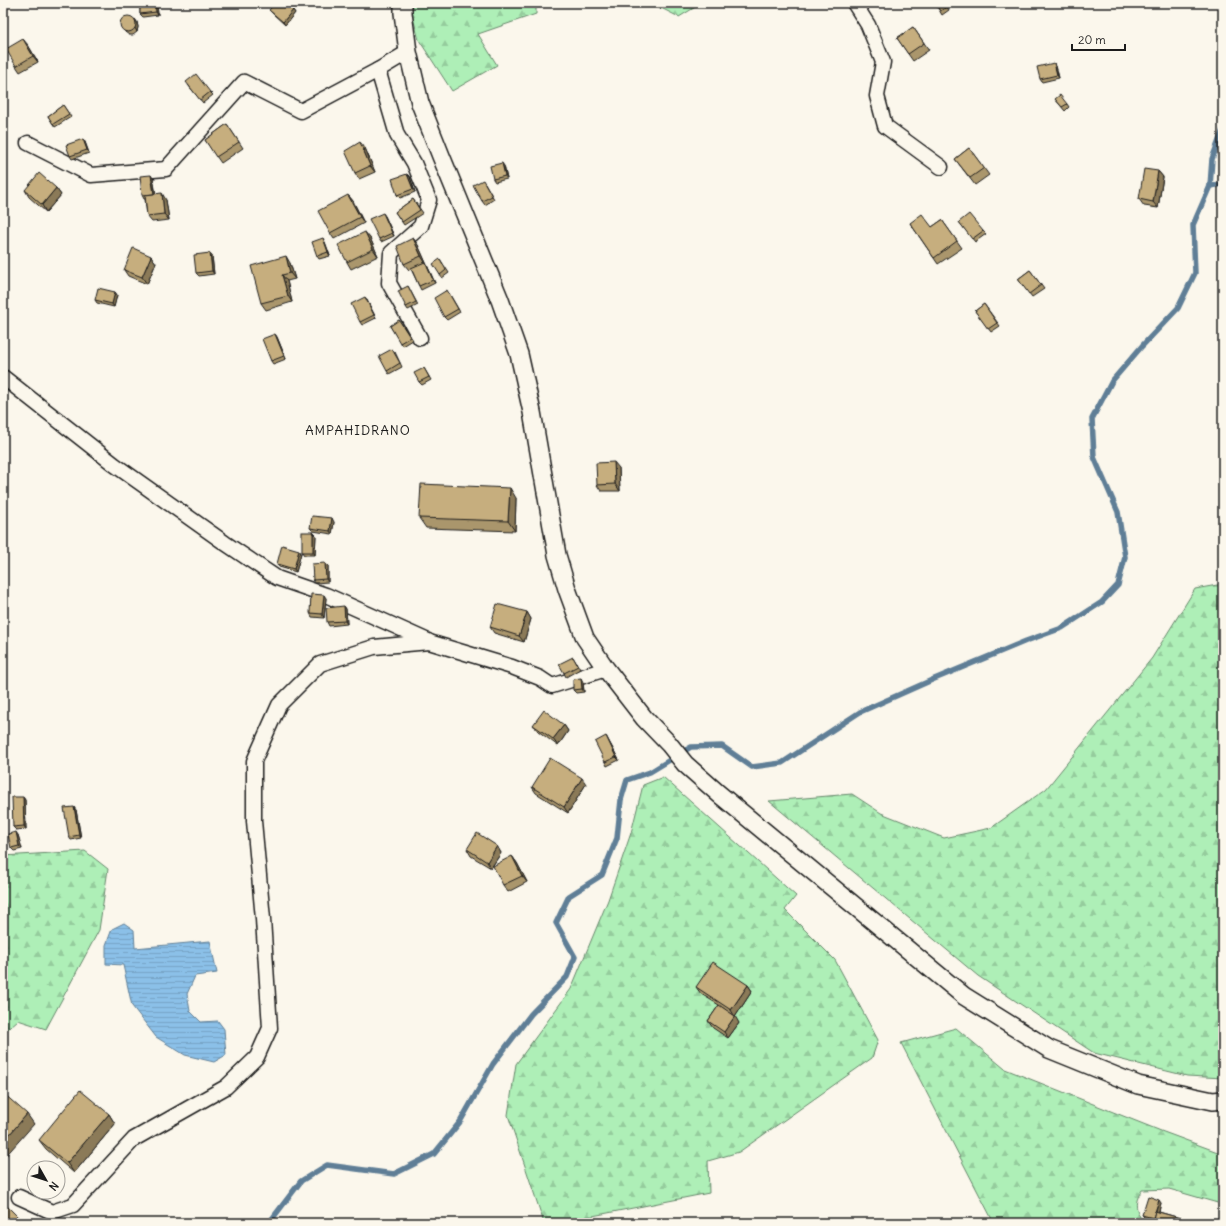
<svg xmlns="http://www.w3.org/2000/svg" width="1226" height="1226" viewBox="0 0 1226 1226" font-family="Delius,sans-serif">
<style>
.forest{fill:url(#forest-firs);stroke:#65866a}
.water{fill:url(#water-rules);stroke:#5f7e96}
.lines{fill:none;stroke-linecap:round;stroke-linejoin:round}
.stream{stroke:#5f7e96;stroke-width:5.5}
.minor-casing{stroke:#1c1c1c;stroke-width:17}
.tertiary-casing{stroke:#1c1c1c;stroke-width:20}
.minor{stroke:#fbf7ec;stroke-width:14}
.tertiary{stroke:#fbf7ec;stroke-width:17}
.wall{fill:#aa966c;stroke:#1c1c1c}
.shaded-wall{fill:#8b7a58;stroke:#1c1c1c}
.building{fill:#c6ae7e;stroke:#1c1c1c}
.labels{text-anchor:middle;stroke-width:3;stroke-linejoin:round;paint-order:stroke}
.neighbourhood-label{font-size:13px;letter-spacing:1px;fill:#1c1c1c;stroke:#fbf7ec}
</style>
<defs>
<pattern id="forest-firs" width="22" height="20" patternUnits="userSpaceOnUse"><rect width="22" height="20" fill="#aeefb7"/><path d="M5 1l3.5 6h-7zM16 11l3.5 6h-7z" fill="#95cc9d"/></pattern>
<pattern id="water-rules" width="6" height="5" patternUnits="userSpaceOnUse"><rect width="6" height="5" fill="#8bc0e8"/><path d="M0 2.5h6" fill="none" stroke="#77a4c6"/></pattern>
</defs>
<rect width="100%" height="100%" fill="#fbf7ec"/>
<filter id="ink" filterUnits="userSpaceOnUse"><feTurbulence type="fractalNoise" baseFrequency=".025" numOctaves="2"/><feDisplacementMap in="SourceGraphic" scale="8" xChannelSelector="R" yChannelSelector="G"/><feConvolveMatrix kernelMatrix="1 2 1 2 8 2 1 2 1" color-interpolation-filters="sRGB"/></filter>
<g filter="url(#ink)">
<g class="forest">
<polygon points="409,3 536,3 536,14 478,34 497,65 452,91 419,40"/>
<polygon points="651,3 702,3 679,17"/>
<polygon points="1223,584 1223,1078 1187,1076 1094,1053 978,976 769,801 852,794 881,813 944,838 991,828 1046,789 1152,658 1195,589"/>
<polygon points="663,777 796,896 785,910 835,960 878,1040 872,1058 739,1152 708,1161 709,1193 557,1223 544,1223 508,1115 516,1064 571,989 608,900 631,833 643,785"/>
<polygon points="85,851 108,869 99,930 46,1029 18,1020 3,1033 3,856"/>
<path d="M956 1028 1005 1069 1161 1131 1223 1154V1200L1221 1204 1169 1189 1142 1190C1133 1204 1136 1209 1143 1223H1092L1090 1221 1087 1223H994L901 1043Z"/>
</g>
<polygon class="water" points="124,923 134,930 135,948 210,941 217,973 195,976 187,994 190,1011 201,1022 218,1021 224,1029 226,1055 214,1062 185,1055 156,1037 132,1006 123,965 106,964 106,945 112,929"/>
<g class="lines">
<g class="stream">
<polyline points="1210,186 1223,184"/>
<polyline points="269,1223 301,1181 327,1165 394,1174 434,1154 460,1122 493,1064 531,1014 567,977 575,957 556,923 569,896 602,875 617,838 621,800 627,780 650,772 691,747 722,746 752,767 782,763 860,712 932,680 1026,641 1062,628 1102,602 1118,585 1125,557 1118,512 1094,457 1092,419 1112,381 1142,346 1178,308 1195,273 1193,225 1210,186 1212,159 1223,130"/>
</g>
<defs>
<g id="minor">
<polyline points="854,3 868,25 883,62 877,96 885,126 941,167"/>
<polyline points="378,70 397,135 414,163 429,200 421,226 391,253 389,283 420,338"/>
<polyline points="28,143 91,175 166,169 244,82 301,111 378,70 408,52"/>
<polyline points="3,377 115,465 225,543 277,578 326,595 428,641"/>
<polyline points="19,1197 52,1212 73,1205 134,1139 226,1087 257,1057 270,1028 263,919 254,821 254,761 279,705 320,664 374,647 429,642 512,667 540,678 552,686 606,669"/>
</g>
<polyline id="tertiary" points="403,3 403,13 408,52 420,103 441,156 500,300 519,354 532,412 557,555 567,589 585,638 606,669 644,718 669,744 685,764 719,794 964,996 1049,1049 1138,1085 1213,1101 1223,1100"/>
</defs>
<use href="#minor" class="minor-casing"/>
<use href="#tertiary" class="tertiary-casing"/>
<use href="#minor" class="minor"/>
<use href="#tertiary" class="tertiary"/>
</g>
<g class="wall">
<polygon points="140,3 156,3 157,4 158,15 143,17 140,14"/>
<polygon points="935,3 945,3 949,10 942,15"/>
<polygon points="269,10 293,10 295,13 285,25 272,13"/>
<polygon points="135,19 137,22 138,27 137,32 133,35 129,35 125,32 122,28"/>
<polygon points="913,27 929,50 913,61 897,38"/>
<polygon points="28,45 38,62 20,72 16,66"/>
<polygon points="1056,66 1059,78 1042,82 1040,79"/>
<polygon points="188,85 210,92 213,95 203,103"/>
<polygon points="1055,99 1067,104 1069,107 1065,111"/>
<polygon points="63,105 71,117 55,127 48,116"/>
<polygon points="227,124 243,148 221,163 205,140"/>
<polygon points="83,139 85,142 89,153 72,159 70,156"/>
<polygon points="365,148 375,172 359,179 355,173"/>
<polygon points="969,148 989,175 975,185 955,159"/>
<polygon points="504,166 507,179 495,182 493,179"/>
<polygon points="1158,171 1163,177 1158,208 1144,206 1139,199"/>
<polygon points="410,177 415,192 400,198 397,195"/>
<polygon points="153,178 156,194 166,200 169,220 152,222 147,216 145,199 144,199 142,195"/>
<polygon points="485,183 494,199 485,205 482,201"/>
<polygon points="56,188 61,195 46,212 29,197 25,190"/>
<polygon points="348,195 353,201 364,223 334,239 330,233"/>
<polygon points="413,199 423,213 404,225 395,212"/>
<polygon points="385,216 394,236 381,242 379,239"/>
<polygon points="942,220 962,248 938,264 910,223 932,227"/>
<polygon points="959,222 983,231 986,234 975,242"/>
<polygon points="370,238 378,256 351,269 347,262"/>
<polygon points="413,238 418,245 435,283 421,290 419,286 411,269 409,270 404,264"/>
<polygon points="325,242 330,256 319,259 317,256"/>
<polygon points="151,256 156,263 147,284 128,276 124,270"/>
<polygon points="212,256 214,274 199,276 196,273"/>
<polygon points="440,259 449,273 442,278 440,275"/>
<polygon points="290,263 295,279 287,281 292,302 266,310 261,303"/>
<polygon points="1030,270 1044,289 1032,297 1018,279"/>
<polygon points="408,286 418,305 408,310 406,307"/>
<polygon points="115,292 117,295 114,307 97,303 95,300"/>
<polygon points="449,293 460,312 447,320 444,317"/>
<polygon points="365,297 376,318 362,325 360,322"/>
<polygon points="984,304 1000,326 991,332 975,311"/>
<polygon points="399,320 413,340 403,346 390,326"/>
<polygon points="275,334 277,337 286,359 273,364 271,361"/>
<polygon points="395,352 402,367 389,374 387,371"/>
<polygon points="424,368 431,380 422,385 419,382"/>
<polygon points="619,468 620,491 601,491 597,485"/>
<polygon points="516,498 515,531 426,528 419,518"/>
<polygon points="334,522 332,534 313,531 310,528"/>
<polygon points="313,532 316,535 315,555 304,555 302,552"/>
<polygon points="299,550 301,553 296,572 279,567 277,564"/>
<polygon points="328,566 328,582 315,583 313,580"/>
<polygon points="326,598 324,618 312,617 310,613"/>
<polygon points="344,606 346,609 347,624 329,626 327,622"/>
<polygon points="527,612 531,619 524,642 494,633 490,627"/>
<polygon points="573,657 580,669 566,677 564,673"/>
<polygon points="583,682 584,692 576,693 573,690"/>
<polygon points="533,725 564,725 568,731 558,746 538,731"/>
<polygon points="606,736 619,760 607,766 605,762"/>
<polygon points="586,784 568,813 536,793 532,787"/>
<polygon points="23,797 25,800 26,829 16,830 13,827"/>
<polygon points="76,810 81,838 71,840 69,837"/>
<polygon points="18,835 22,849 14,851 11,848"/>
<polygon points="497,846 501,853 491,868 471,856 467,849"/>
<polygon points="512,856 517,863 527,882 508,892 503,885"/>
<polygon points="748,985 752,991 735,1017 723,1008 739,1023 728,1038 713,1028 708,1021 719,1005 701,994 696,987"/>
<polygon points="109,1114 115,1124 74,1173 46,1149 39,1140"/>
<polygon points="1161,1203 1159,1212 1194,1222 1194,1223 1152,1223 1152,1221 1145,1218 1142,1215"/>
</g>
<g class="shaded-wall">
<polygon points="155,3 156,3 157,4 158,15 156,12"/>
<polygon points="293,10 295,13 285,25 283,22"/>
<polygon points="135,19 137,22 138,27 137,32 135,28"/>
<polygon points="23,39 28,45 38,62 33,56"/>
<polygon points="1054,63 1056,66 1059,78 1057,75"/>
<polygon points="83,139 85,142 89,153 87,150"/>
<polygon points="360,142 365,148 375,172 370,166"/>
<polygon points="502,163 504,166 507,179 505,176"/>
<polygon points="1158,171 1163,177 1158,208 1153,202"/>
<polygon points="407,174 410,177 415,192 413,189"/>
<polygon points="151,175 153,178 156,197 154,194"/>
<polygon points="56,188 61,195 46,212 42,205"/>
<polygon points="162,193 166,200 169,220 164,214"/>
<polygon points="348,195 353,201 364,223 360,217"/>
<polygon points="383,213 385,216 394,236 392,233"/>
<polygon points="365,232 370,238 378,256 373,249"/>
<polygon points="323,238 325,242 330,256 328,252"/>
<polygon points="413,238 418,245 435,283 433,280 425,262 421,256"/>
<polygon points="210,253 212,256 214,274 212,271"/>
<polygon points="151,256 156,263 147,284 142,277"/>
<polygon points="286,256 290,263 295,279 290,273"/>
<polygon points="282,275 287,281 292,302 288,296"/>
<polygon points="115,292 117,295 114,307 112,304"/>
<polygon points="365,297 367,300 376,318 374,315"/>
<polygon points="275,334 277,337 286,359 284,356"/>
<polygon points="614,462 619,468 620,491 615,484"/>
<polygon points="510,488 516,498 515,531 508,521"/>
<polygon points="332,518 334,522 332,534 330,531"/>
<polygon points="313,532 316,535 315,555 313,552"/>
<polygon points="299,550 301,553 296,572 294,569"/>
<polygon points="325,563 328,566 328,582 326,579"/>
<polygon points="324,595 326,598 324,618 322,614"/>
<polygon points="344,606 346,609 347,624 345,621"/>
<polygon points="527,612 531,619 524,642 519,636"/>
<polygon points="581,678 583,682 584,692 582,689"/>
<polygon points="564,725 568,731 558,746 553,739"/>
<polygon points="606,736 608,740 619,760 616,757"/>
<polygon points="582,778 586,784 568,813 564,807"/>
<polygon points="23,797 25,800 26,829 24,826"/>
<polygon points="74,807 76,810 81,838 79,835"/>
<polygon points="16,832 18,835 22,849 19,846"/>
<polygon points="497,846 501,853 491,868 487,862"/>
<polygon points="512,856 517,863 527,882 522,876"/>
<polygon points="748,985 752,991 735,1017 731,1010"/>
<polygon points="735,1016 739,1023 728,1038 724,1032"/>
<polygon points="27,1114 34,1124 3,1159 3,1142"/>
<polygon points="109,1114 115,1124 74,1173 67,1163"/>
<polygon points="1159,1200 1161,1203 1156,1222 1154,1218"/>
</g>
<g class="building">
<polygon points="140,3 155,3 156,12 140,14"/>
<polygon points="275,3 285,3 293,10 283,22 269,10"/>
<polygon points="935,3 944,3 947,7 940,11"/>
<circle cx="128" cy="24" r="8"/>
<polygon points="913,27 924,43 908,54 897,38"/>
<polygon points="23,39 33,56 16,66 6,49"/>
<polygon points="1054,63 1057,75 1040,79 1037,67"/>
<polygon points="196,74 210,92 200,100 186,82"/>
<polygon points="1060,95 1067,104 1062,107 1055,99"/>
<polygon points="63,105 69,114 53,124 48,116"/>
<polygon points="227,124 239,142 216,157 205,140"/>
<polygon points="83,139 87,150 70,156 66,145"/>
<polygon points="360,142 370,166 355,173 345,151"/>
<polygon points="969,148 984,168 970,178 955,159"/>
<polygon points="502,163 505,176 493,179 490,166"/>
<polygon points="1144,169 1158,171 1153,202 1139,199"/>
<polygon points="39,173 56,188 42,205 25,190"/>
<polygon points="407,174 413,189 397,195 392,179"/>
<polygon points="151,175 154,194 142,195 140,176"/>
<polygon points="483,180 492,196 482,201 473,185"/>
<polygon points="162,193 164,214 147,216 145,195"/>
<polygon points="348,195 360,217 330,233 318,211"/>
<polygon points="413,199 420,210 402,222 395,212"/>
<polygon points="383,213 392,233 379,239 369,219"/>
<polygon points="922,214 932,227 942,220 957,241 934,258 910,223"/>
<polygon points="969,214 983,231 972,239 959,222"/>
<polygon points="365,232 373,249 347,262 338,245"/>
<polygon points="323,238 328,252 317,256 312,242"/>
<polygon points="413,238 421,256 404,264 397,246"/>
<polygon points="133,248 151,256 142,277 124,270"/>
<polygon points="210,253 212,271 196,273 194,255"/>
<polygon points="286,256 290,273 282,275 288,296 261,303 251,266"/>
<polygon points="440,259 446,270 440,275 433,264"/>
<polygon points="425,262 433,280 419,286 411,268"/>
<polygon points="1030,270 1041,285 1029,294 1018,279"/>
<polygon points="408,286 416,302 406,307 398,291"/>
<polygon points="98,288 115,292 112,304 95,300"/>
<polygon points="447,290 458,309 444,317 434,298"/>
<polygon points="365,297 374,315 360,322 351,304"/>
<polygon points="984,304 997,323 988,329 975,311"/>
<polygon points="399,320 410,337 400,343 390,326"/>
<polygon points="275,334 284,356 271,361 262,339"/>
<polygon points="392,349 400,363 387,371 379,356"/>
<polygon points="424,368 429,377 419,382 414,373"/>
<polygon points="614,462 615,484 597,485 596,463"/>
<polygon points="421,484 510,488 508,521 419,518"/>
<polygon points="312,516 332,518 330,531 310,528"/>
<rect x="302" y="532" width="11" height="20"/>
<polygon points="282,545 299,550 294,569 277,564"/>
<polygon points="325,563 326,579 313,580 312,564"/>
<polygon points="311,594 324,595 322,614 310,613"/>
<polygon points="497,604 527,612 519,636 490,627"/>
<polygon points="344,606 345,621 327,622 326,608"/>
<polygon points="573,657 578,666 564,673 559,664"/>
<polygon points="581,678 582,689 573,690 573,679"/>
<polygon points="544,710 564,725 553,739 533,725"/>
<polygon points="606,736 616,757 605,762 595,742"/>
<polygon points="550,758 582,778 564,807 532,787"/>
<polygon points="12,797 23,797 24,826 13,827"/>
<polygon points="74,807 79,835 69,837 64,808"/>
<polygon points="16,832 19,846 11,848 8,834"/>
<polygon points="477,833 497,846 487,862 467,849"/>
<polygon points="512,856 522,876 503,885 493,866"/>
<polygon points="713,962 748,985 731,1010 696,987"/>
<polygon points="719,1005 735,1016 724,1032 708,1021"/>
<polygon points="80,1090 109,1114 67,1163 39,1140"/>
<polygon points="3,1093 27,1114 3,1142"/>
<polygon points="1148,1196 1159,1200 1153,1218 1142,1215"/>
<polygon points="3,1202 24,1223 3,1223"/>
<polygon points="1155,1211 1194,1222 1193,1223 1152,1223"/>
</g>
</g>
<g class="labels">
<g class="neighbourhood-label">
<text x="358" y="435">AMPAHIDRANO</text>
</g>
</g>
<rect width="1226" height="1226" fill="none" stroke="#fbf7ec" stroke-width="16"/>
<rect x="8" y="8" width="1210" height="1210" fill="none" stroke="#1c1c1c" stroke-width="1.5" filter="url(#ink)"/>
<g transform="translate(46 1180) rotate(129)"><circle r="19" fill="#fbf7ec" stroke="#a29f99"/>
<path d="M0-3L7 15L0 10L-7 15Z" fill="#1c1c1c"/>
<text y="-6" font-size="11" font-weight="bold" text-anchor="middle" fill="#1c1c1c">N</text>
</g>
<path d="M1072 44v6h53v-6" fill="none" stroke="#1c1c1c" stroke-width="2"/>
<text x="1078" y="44" font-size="12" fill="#1c1c1c" stroke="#fbf7ec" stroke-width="3" paint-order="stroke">20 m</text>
</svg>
